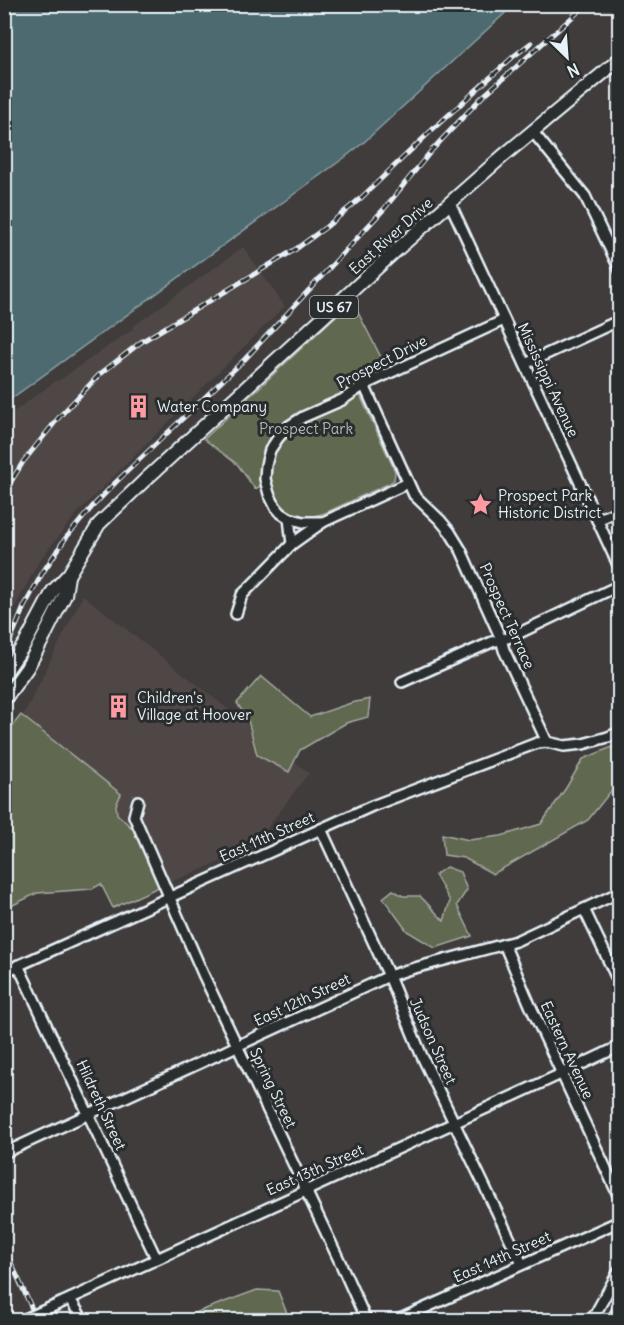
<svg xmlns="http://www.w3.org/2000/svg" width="624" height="1325" viewBox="0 0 624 1325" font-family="Delius,sans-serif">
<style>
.built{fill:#4f4645}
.green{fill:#60684f;stroke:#a4aca4;stroke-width:1.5}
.water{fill:#4d6b70;stroke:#8ba1a6;stroke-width:1.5}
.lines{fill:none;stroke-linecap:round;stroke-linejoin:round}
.minor-casing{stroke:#e8f1f8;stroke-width:14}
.major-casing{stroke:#e8f1f8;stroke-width:16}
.minor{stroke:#2a2d2e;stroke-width:9}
.major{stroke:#2a2d2e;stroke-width:12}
.rail-casing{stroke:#e8f1f8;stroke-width:5}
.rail{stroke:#2a2d2e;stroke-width:3;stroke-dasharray:9;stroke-linecap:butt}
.minor-bridge-casing{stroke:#e8f1f8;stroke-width:14;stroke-linecap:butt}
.minor-bridge{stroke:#2a2d2e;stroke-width:9}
.labels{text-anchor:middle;stroke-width:6;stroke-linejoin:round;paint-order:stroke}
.shield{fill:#2a2d2e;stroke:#afb6bb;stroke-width:1.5}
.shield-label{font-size:14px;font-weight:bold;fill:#e8f1f8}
.street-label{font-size:15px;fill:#e8f1f8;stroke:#2a2d2e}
.poi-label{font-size:15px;fill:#e8f1f8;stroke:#2a2d2e;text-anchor:start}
.park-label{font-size:15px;fill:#b2bab4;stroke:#2a2d2e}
</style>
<rect width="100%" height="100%" fill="#403c3c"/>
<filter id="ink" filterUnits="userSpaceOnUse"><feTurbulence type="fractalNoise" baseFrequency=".0167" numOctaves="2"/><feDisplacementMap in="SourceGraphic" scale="12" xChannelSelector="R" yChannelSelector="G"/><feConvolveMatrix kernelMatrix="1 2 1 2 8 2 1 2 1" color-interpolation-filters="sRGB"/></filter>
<g filter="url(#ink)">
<g class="built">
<polygon points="243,247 285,306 79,511 39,561 5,626 5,418 57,380 58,381 133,329 132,327"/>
<polygon points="83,595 309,773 267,828 278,838 161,886 125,822 117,814 116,805 120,794 23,716"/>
</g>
<g class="green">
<path d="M352 301 386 367 355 382 364 404 395 471 394 480 388 484 325 513C296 523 277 511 269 482L255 489 238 465 204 439Z"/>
<polygon points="261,676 310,717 351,703 370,699 368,717 346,723 300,750 289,772 257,755 248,720 237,703"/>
<polygon points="21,715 121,794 116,805 117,814 135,831 161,886 113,908 101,884 92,889 37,893 5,909 5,735"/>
<polygon points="612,747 619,749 619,781 588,820 493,874 464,858 444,855 442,834 469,840 501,836 541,824 566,788 583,759"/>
<polygon points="446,867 460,872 467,890 457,905 472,936 435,948 407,931 383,898 393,890 403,896 420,896 444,921 450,901 435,875"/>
<polygon points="257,1290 278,1291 288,1316 285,1320 190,1320 189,1315"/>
</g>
<polygon class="water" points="5,4 514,4 514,5 363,143 344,158 5,403"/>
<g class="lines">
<defs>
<g id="minor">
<polyline points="533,132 585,196 620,270"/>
<polyline points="450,203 620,569"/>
<polyline points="525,364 620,320"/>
<polyline points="364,385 414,495 440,520 450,532 461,550 501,639 504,650 547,742"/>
<polyline points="408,483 323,522 303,522 289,518 281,513 275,506 269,494 265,479 266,465 270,450 278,438 289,426 303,417 342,400 364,385 504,320"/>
<polyline points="289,518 292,544"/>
<polyline points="597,520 620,510"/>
<polyline points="236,614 242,595 247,590 292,544 323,522"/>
<polyline points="402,682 492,642 511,637 620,585"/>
<polyline points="138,801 134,816 203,974 340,1262 366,1320"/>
<polyline points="321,829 389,976 421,1054 522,1264"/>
<polyline points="584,909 620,985"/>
<polyline points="504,944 530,1005 620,1199"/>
<polyline points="18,965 156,1258"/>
<polyline points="4,972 372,806 537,743 547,742 564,746 583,744 608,737 620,732"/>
<polyline points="4,1153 389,976 407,970 516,941 620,892"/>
<polyline points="70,1299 83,1320"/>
<polyline points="63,1302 561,1074 620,1046"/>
<polyline points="4,1311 8,1320"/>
<polyline points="398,1320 620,1221"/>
<polyline points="592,1320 620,1269"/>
<polyline points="612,1320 620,1307"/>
</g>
<g id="major">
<polyline points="4,674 26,642 53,591 69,574 99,524 145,480 392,254 503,156 620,59"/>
<polyline points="4,700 27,668 44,637 65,595 68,576"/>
</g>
</defs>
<use href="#minor" class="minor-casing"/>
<use href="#major" class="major-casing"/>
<use href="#minor" class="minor"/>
<use href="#major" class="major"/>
<defs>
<g id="rail">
<polyline points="4,493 23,462 60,416 99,375 141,342 296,249 326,227 361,198 433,129 514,56 531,43"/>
<polyline points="4,659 12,636 24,607 43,572 65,539 93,506 116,482 245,359 384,209 432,150 481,98 587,4"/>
<polyline points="4,1247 37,1320"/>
</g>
</defs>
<use href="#rail" class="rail-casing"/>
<use href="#rail" class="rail"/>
<defs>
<polyline id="minor-bridge" points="23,1320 63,1302"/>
</defs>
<use href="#minor-bridge" class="minor-bridge-casing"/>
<use href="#minor-bridge" class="minor-bridge"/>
</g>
</g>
<defs>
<symbol id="building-bare" viewBox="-9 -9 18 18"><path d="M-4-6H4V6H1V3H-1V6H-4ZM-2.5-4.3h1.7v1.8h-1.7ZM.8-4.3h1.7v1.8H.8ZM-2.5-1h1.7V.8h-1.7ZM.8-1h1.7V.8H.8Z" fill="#ff9aa2" stroke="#2a2d2e" stroke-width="2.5" paint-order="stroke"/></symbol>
<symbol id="sight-bare" viewBox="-9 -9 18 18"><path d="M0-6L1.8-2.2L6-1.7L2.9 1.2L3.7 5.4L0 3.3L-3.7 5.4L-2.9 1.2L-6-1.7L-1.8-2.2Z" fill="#ff9aa2" stroke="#2a2d2e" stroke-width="2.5" paint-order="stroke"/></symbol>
</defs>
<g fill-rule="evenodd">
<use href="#building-bare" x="122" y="390" width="33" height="33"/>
<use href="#sight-bare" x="464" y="488" width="33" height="33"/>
<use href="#building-bare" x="102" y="690" width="33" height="33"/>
</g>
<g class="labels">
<rect class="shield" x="310" y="296" width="48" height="22" rx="4.5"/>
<g class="shield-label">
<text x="334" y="312">US 67</text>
</g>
<g class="street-label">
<text transform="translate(391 236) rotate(-42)" y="5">East River Drive</text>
<text transform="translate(382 362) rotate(-27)" y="5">Prospect Drive</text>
<text transform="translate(548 380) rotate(65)" y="5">Mississippi Avenue</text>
<text transform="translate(507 616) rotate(66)" y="5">Prospect Terrace</text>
<text transform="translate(267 837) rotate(-24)" y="5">East 11th Street</text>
<text transform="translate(302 1000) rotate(-25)" y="5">East 12th Street</text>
<text transform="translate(433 1041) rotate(66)" y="5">Judson Street</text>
<text transform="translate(567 1050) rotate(65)" y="5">Eastern Avenue</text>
<text transform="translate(273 1088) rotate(64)" y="5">Spring Street</text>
<text transform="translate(101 1105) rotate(65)" y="5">Hildreth Street</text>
<text transform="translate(315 1170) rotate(-24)" y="5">East 13th Street</text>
<text transform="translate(502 1257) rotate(-24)" y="5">East 14th Street</text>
</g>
<g class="poi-label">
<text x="157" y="412">Water Company</text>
<text x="498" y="501">Prospect Park<tspan x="498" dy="17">Historic District</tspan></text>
<text x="137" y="703">Children's<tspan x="137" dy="17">Village at Hoover</tspan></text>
</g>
<g class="park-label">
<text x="306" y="434">Prospect Park</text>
</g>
</g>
<rect width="624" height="1325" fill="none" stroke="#2a2d2e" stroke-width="24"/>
<rect x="12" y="12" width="600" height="1301" fill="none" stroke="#e8f1f8" stroke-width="2" filter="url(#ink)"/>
<g transform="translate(567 57) rotate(155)" stroke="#2a2d2e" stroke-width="4.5" paint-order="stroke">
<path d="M0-4.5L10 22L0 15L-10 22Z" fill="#e8f1f8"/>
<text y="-9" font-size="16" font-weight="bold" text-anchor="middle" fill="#e8f1f8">N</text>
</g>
</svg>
